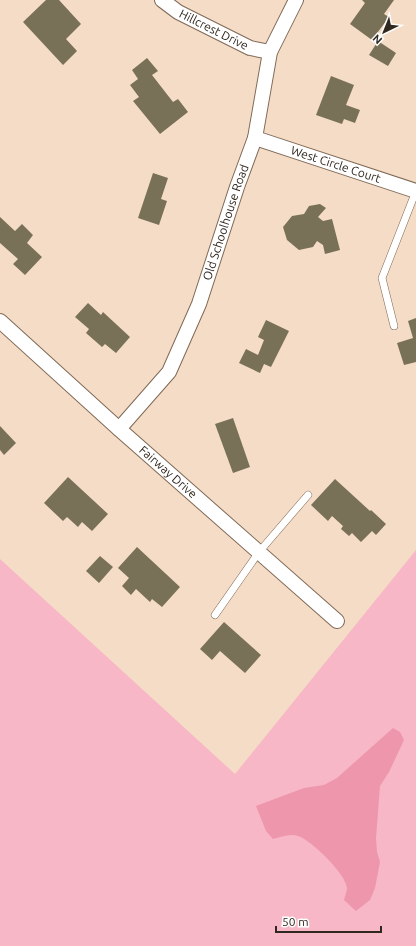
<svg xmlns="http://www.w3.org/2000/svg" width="416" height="946" viewBox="0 0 416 946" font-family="Ubuntu,sans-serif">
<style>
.green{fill:#f7b7c6}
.forest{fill:#ee96ab}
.building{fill:#797157}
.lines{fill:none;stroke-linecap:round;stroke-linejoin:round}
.service-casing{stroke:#7f6956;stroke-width:8}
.minor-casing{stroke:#7f6956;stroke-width:16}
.service{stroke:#fff;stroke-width:7}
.minor{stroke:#fff;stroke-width:14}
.labels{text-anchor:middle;stroke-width:3;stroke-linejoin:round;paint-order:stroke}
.street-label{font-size:12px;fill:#30271f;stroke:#fff}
</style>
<rect width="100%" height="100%" fill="#f5dcc6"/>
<polygon class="green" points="416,550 416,946 0,946 0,559 235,774"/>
<path class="forest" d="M393 728 400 732 404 740 389 772 380 786 376 838 377 852 380 862 375 888 370 900 356 911 344 900C345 896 347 891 347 888 346 874 311 840 298 836 290 833 281 837 273 839L266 831 256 806 304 788 324 785 337 778Z"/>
<g class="building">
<polygon points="46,0 59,0 81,24 66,39 77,51 63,65 23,22"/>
<polygon points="362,0 394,0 384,14 389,17 372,40 350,24 365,3"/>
<polygon points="378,41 396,53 388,66 369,55"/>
<polygon points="147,58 158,71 152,75 173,102 178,99 188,112 160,134 133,101 139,97 130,85 138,79 132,70"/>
<polygon points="331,76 354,85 346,105 360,110 355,123 344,119 342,124 316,115"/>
<polygon points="153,173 168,178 161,199 167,201 159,225 138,218"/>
<polygon points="320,204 326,208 318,217 323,221 332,219 340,250 325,254 323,245 317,241 313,247 299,250 287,240 283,227 292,216 304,214 309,206"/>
<polygon points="0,217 15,231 22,224 33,235 27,243 42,257 25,275 13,264 18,259 0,243"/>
<polygon points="88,303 101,315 103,312 130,337 116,353 105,344 102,347 86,333 89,329 75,317"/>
<polygon points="416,318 416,362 404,365 397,343 413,338 408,321"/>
<polygon points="266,320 289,331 271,367 264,364 260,373 239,363 246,349 258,355 264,340 258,337"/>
<polygon points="233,418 250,467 233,473 215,424"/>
<polygon points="0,426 16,443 4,455 0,450"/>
<polygon points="68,477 108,514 92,531 82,522 78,527 67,517 63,521 44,503"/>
<polygon points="335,479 370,511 371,510 386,524 376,535 372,531 361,542 352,533 349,536 341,529 343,526 332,516 328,521 311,505"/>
<polygon points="137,547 180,587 162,607 152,599 150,602 136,589 131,595 122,586 129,578 118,568"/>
<polygon points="100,556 113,567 99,583 86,571"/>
<polygon points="224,622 261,655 245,673 220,651 212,660 200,649"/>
</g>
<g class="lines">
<defs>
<g id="service">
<polyline points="394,326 382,278 416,191"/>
<polyline points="215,615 259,552 308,495"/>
</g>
<g id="minor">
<path id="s1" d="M162 0 178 12 250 48 270 52"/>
<path id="s2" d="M255 138 416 191"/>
<path id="s3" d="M0 321 119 429 337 621"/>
<path id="s4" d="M119 429 169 372 199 304 237 187 255 138 270 52 296 0"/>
</g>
</defs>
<use href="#service" class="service-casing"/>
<use href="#minor" class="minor-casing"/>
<use href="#service" class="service"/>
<use href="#minor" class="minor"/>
</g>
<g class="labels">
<g class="street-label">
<text dy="4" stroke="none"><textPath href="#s1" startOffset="60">Hillcrest Drive</textPath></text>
<text dy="4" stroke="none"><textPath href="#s2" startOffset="85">West Circle Court</textPath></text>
<text dy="4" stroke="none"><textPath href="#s4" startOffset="236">Old Schoolhouse Road</textPath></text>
<text dy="4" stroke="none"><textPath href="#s3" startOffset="226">Fairway Drive</textPath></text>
</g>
</g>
<g transform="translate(384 32) rotate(223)" stroke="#ffffff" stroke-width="3" paint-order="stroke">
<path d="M0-3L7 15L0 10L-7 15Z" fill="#30271f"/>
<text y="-6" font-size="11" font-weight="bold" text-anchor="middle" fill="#30271f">N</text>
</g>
<path d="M276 926v6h105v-6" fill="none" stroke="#30271f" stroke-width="2"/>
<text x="282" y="926" font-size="12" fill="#30271f" stroke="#ffffff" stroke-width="3" paint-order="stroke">50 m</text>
</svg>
